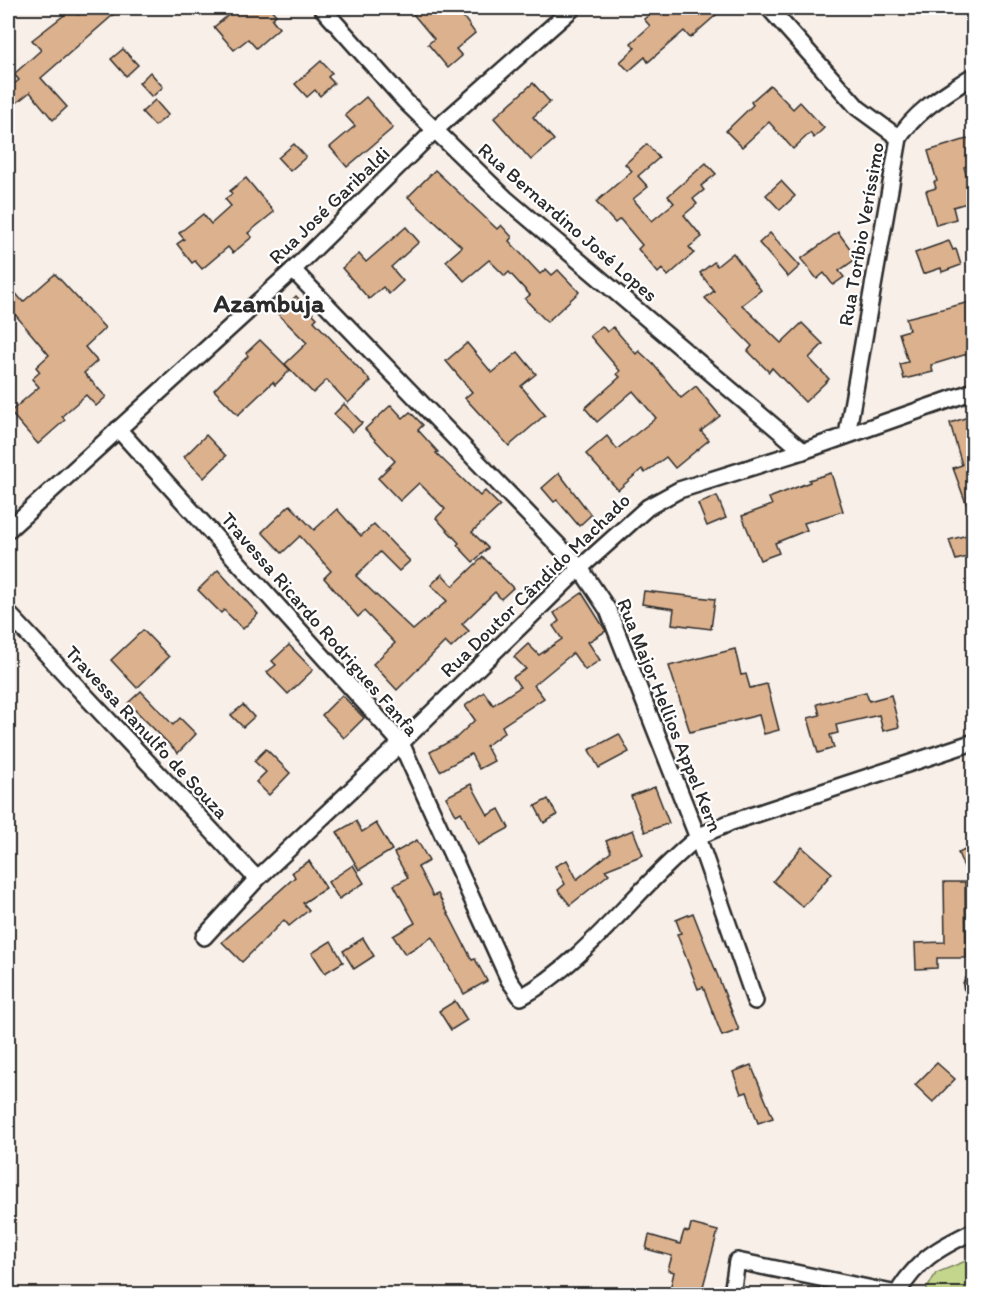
<svg xmlns="http://www.w3.org/2000/svg" width="981" height="1302" viewBox="0 0 981 1302" font-family="Itim,sans-serif">
<style>
.green{fill:#c3d68b;stroke:#77805b;stroke-width:1.5}
.building{fill:#dcb18d;stroke:#2b2b2b;stroke-width:1.5}
.lines{fill:none;stroke-linecap:round;stroke-linejoin:round}
.street-casing{stroke:#2b2b2b;stroke-width:20}
.street{stroke:#fff;stroke-width:15}
.labels{text-anchor:middle;stroke-width:4.5;stroke-linejoin:round;paint-order:stroke}
.street-label{font-size:20px;fill:#2b2b2b;stroke:#fff}
.district-label{font-size:26px;font-weight:bold;fill:#2b2b2b;stroke:#fff}
</style>
<rect width="100%" height="100%" fill="#f8efe8"/>
<filter id="ink" filterUnits="userSpaceOnUse"><feTurbulence type="fractalNoise" baseFrequency=".0167" numOctaves="2"/><feDisplacementMap in="SourceGraphic" scale="12" xChannelSelector="R" yChannelSelector="G"/><feConvolveMatrix kernelMatrix="1 2 1 2 8 2 1 2 1" color-interpolation-filters="sRGB"/></filter>
<g filter="url(#ink)">
<polygon class="green" points="973,1258 973,1294 924,1294 936,1273"/>
<g class="building">
<polygon points="87,8 121,8 41,78 67,107 53,120 30,92 8,110 8,89 19,80 14,74 41,50 32,40 72,9 78,15"/>
<polygon points="237,8 270,8 276,15 272,19 279,28 256,48 248,39 234,50 214,27"/>
<polygon points="408,8 457,8 475,33 456,49 462,56 448,68 428,44 434,39"/>
<polygon points="657,8 724,8 690,38 684,31 648,62 645,57 629,71 620,62 635,48 631,43 650,26 644,19"/>
<polygon points="123,49 138,65 126,76 111,59"/>
<polygon points="321,61 332,73 328,77 334,83 320,96 315,90 307,97 295,84"/>
<polygon points="150,72 163,87 152,97 139,83"/>
<polygon points="533,83 550,102 533,117 554,140 531,160 494,118"/>
<polygon points="770,85 793,109 800,102 824,128 814,138 810,133 793,149 769,122 742,147 726,131 753,105 751,102"/>
<polygon points="366,97 393,128 347,167 330,147 355,126 345,115"/>
<polygon points="155,100 168,115 155,126 142,112"/>
<polygon points="970,138 974,164 964,167 974,201 953,207 956,219 936,225 926,191 936,188 934,182 937,181 928,151"/>
<polygon points="294,144 306,157 290,171 278,158"/>
<polygon points="647,144 659,158 638,176 648,187 633,199 652,221 674,203 668,196 706,163 716,174 701,186 704,190 693,199 697,204 684,215 702,237 689,247 694,253 668,276 662,269 658,273 638,249 642,245 620,219 615,223 596,202 632,171 625,164"/>
<polygon points="435,170 497,229 501,225 512,237 509,241 540,274 546,269 552,275 558,270 579,292 547,322 525,299 530,295 509,272 505,276 489,260 464,281 446,261 462,247 408,197"/>
<polygon points="246,178 274,212 248,233 252,237 233,253 228,247 202,269 195,261 192,263 177,244 184,239 179,233 203,214 211,224 231,206 225,199 232,194 230,191"/>
<polygon points="781,181 795,196 780,210 766,195"/>
<polygon points="406,227 419,242 391,267 403,281 389,294 383,287 369,299 342,268 359,254 366,262"/>
<polygon points="838,232 857,258 839,271 844,277 833,285 824,273 817,279 801,259"/>
<polygon points="770,233 800,266 788,277 759,243"/>
<polygon points="949,241 953,250 956,249 961,265 942,272 941,268 923,274 915,253"/>
<polygon points="733,253 761,290 742,305 781,343 802,323 823,344 809,358 829,379 805,402 772,368 769,372 748,351 752,346 705,298 714,291 700,273 714,262 717,266"/>
<polygon points="55,274 105,328 85,347 97,361 84,373 106,397 96,406 86,395 62,416 65,420 38,444 10,412 39,387 32,379 40,372 36,367 49,355 8,306 8,284 23,302"/>
<polygon points="296,296 317,318 314,321 371,381 348,403 327,380 313,393 285,364 307,343 278,314"/>
<polygon points="974,301 974,352 931,365 933,372 904,379 900,364 908,362 899,333 909,330 906,318"/>
<polygon points="602,326 607,332 613,327 636,354 639,351 653,364 681,398 696,386 720,416 701,431 709,440 675,468 666,457 645,473 642,469 618,490 586,454 607,436 617,449 656,418 633,391 597,422 585,408 620,377 617,374 620,371 590,336"/>
<polygon points="260,340 290,370 275,385 273,382 238,415 214,390 248,356 246,353"/>
<polygon points="467,343 492,373 518,352 536,374 521,386 545,415 509,446 465,398 472,392 446,361"/>
<polygon points="344,404 362,423 352,432 334,414"/>
<polygon points="391,405 403,418 410,412 423,425 418,430 438,452 436,453 480,496 485,491 500,506 472,532 488,548 473,562 457,545 459,543 436,518 445,509 419,483 400,501 378,478 395,461 365,429"/>
<polygon points="974,415 974,513 970,514 953,468 962,465 950,423"/>
<polygon points="206,435 226,456 204,478 184,457"/>
<polygon points="559,473 591,515 579,526 557,500 554,502 542,488"/>
<polygon points="831,473 843,511 804,523 807,530 775,543 779,553 760,560 742,516 772,505 769,498 810,482 809,480"/>
<polygon points="717,496 726,518 707,526 698,504"/>
<polygon points="290,505 314,530 337,509 361,536 374,524 393,544 410,561 399,571 380,552 356,576 413,630 447,601 431,585 442,574 453,586 483,557 513,588 501,599 495,592 462,624 469,631 451,648 445,642 397,690 373,664 395,643 364,611 358,617 346,603 324,578 331,571 300,536 282,553 262,532"/>
<polygon points="974,533 974,555 956,560 949,540"/>
<polygon points="218,570 258,614 243,629 224,610 221,613 198,590"/>
<polygon points="644,591 715,599 711,629 672,624 674,609 642,604"/>
<polygon points="582,593 606,631 588,642 600,660 585,670 573,653 534,685 544,698 502,726 505,732 486,746 494,761 479,769 471,754 440,771 430,752 456,738 475,720 465,706 484,692 493,705 520,687 513,677 526,669 514,657 528,644 539,655 562,639 553,626 559,621 554,613"/>
<polygon points="143,630 169,657 137,688 111,660"/>
<polygon points="289,645 313,670 288,694 267,672 276,665 272,661"/>
<polygon points="735,649 741,675 746,674 750,688 767,684 779,730 764,734 759,715 690,732 669,666"/>
<polygon points="141,691 173,725 180,718 196,734 178,753 128,703"/>
<polygon points="866,692 869,701 891,695 899,727 883,731 879,715 836,725 838,733 830,735 834,748 818,753 808,718 820,715 817,704"/>
<polygon points="342,695 364,718 344,738 322,715"/>
<polygon points="243,705 254,717 243,727 231,715"/>
<polygon points="619,734 629,752 599,768 589,750"/>
<polygon points="266,749 290,773 269,795 256,782 266,772 254,761"/>
<polygon points="471,784 488,815 499,809 509,828 478,845 461,812 456,815 446,797"/>
<polygon points="655,787 669,823 645,832 631,796"/>
<polygon points="548,799 557,815 544,823 535,806"/>
<polygon points="356,821 362,832 376,823 392,850 359,870 337,832"/>
<polygon points="633,830 643,855 605,870 609,874 570,905 558,890 565,884 555,866 567,860 577,879 611,852 606,841"/>
<polygon points="417,840 429,861 418,867 433,896 438,894 472,960 475,959 487,981 464,994 432,937 405,954 393,936 415,923 394,885 408,878 394,853"/>
<polygon points="974,846 974,890 958,853"/>
<polygon points="802,847 832,873 803,907 773,881"/>
<polygon points="309,861 326,888 303,903 309,910 289,926 284,920 242,962 222,942 295,877 292,872"/>
<polygon points="353,865 364,883 339,899 328,882"/>
<polygon points="944,882 965,882 966,958 937,958 937,968 916,969 915,943 945,942"/>
<polygon points="693,913 739,1030 722,1036 703,987 698,989 677,934 681,933 676,920"/>
<polygon points="363,938 374,956 354,969 343,951"/>
<polygon points="331,941 343,962 325,973 312,953"/>
<polygon points="455,1001 467,1020 451,1030 439,1011"/>
<polygon points="937,1063 955,1079 933,1102 915,1085"/>
<polygon points="751,1065 773,1118 758,1123 747,1092 741,1094 733,1072"/>
<polygon points="691,1224 718,1231 701,1294 669,1294 674,1272 668,1270 672,1256 646,1249 649,1235 680,1244 684,1231 689,1232"/>
</g>
<g class="lines">
<defs>
<g id="street">
<polyline points="322,8 405,101 505,198 803,451"/>
<polyline points="769,8 858,108 899,138"/>
<polyline points="293,270 580,568 608,610 698,838 755,1001"/>
<path d="M118 429 401 743 509 980 521 997C585 963 639 885 696 839 705 832 719 828 729 823L974 742"/>
<path d="M847 435 899 138C917 109 946 94 974 75"/>
<polyline points="8,530 293,270 434,131 573,8"/>
<polyline points="8,613 257,879"/>
<polyline points="204,937 257,879 401,743 580,568 648,507 679,490 803,451 974,391"/>
<polyline points="972,985 974,985"/>
<polyline points="732,1294 737,1261 897,1294"/>
<path d="M897 1294C917 1260 938 1248 974 1231"/>
</g>
</defs>
<use href="#street" class="street-casing"/>
<use href="#street" class="street"/>
</g>
</g>
<g class="labels">
<g class="street-label">
<text transform="translate(329 205) rotate(-44)" y="7">Rua José Garibaldi</text>
<text transform="translate(568 222) rotate(41)" y="7">Rua Bernardino José Lopes</text>
<text transform="translate(861 234) rotate(-80)" y="7">Rua Toríbio Veríssimo</text>
<text transform="translate(535 585) rotate(-44)" y="7">Rua Doutor Cândido Machado</text>
<text transform="translate(320 624) rotate(49)" y="7">Travessa Ricardo Rodrigues Fanfa</text>
<text transform="translate(670 715) rotate(68)" y="7">Rua Major Hellios Appel Kern</text>
<text transform="translate(147 732) rotate(47)" y="7">Travessa Ranulfo de Souza</text>
</g>
<g class="district-label">
<text x="269" y="312">Azambuja</text>
</g>
</g>
<rect width="981" height="1302" fill="none" stroke="#fff" stroke-width="30"/>
<rect x="15" y="15" width="951" height="1272" fill="none" stroke="#2b2b2b" stroke-width="2" filter="url(#ink)"/>
</svg>
